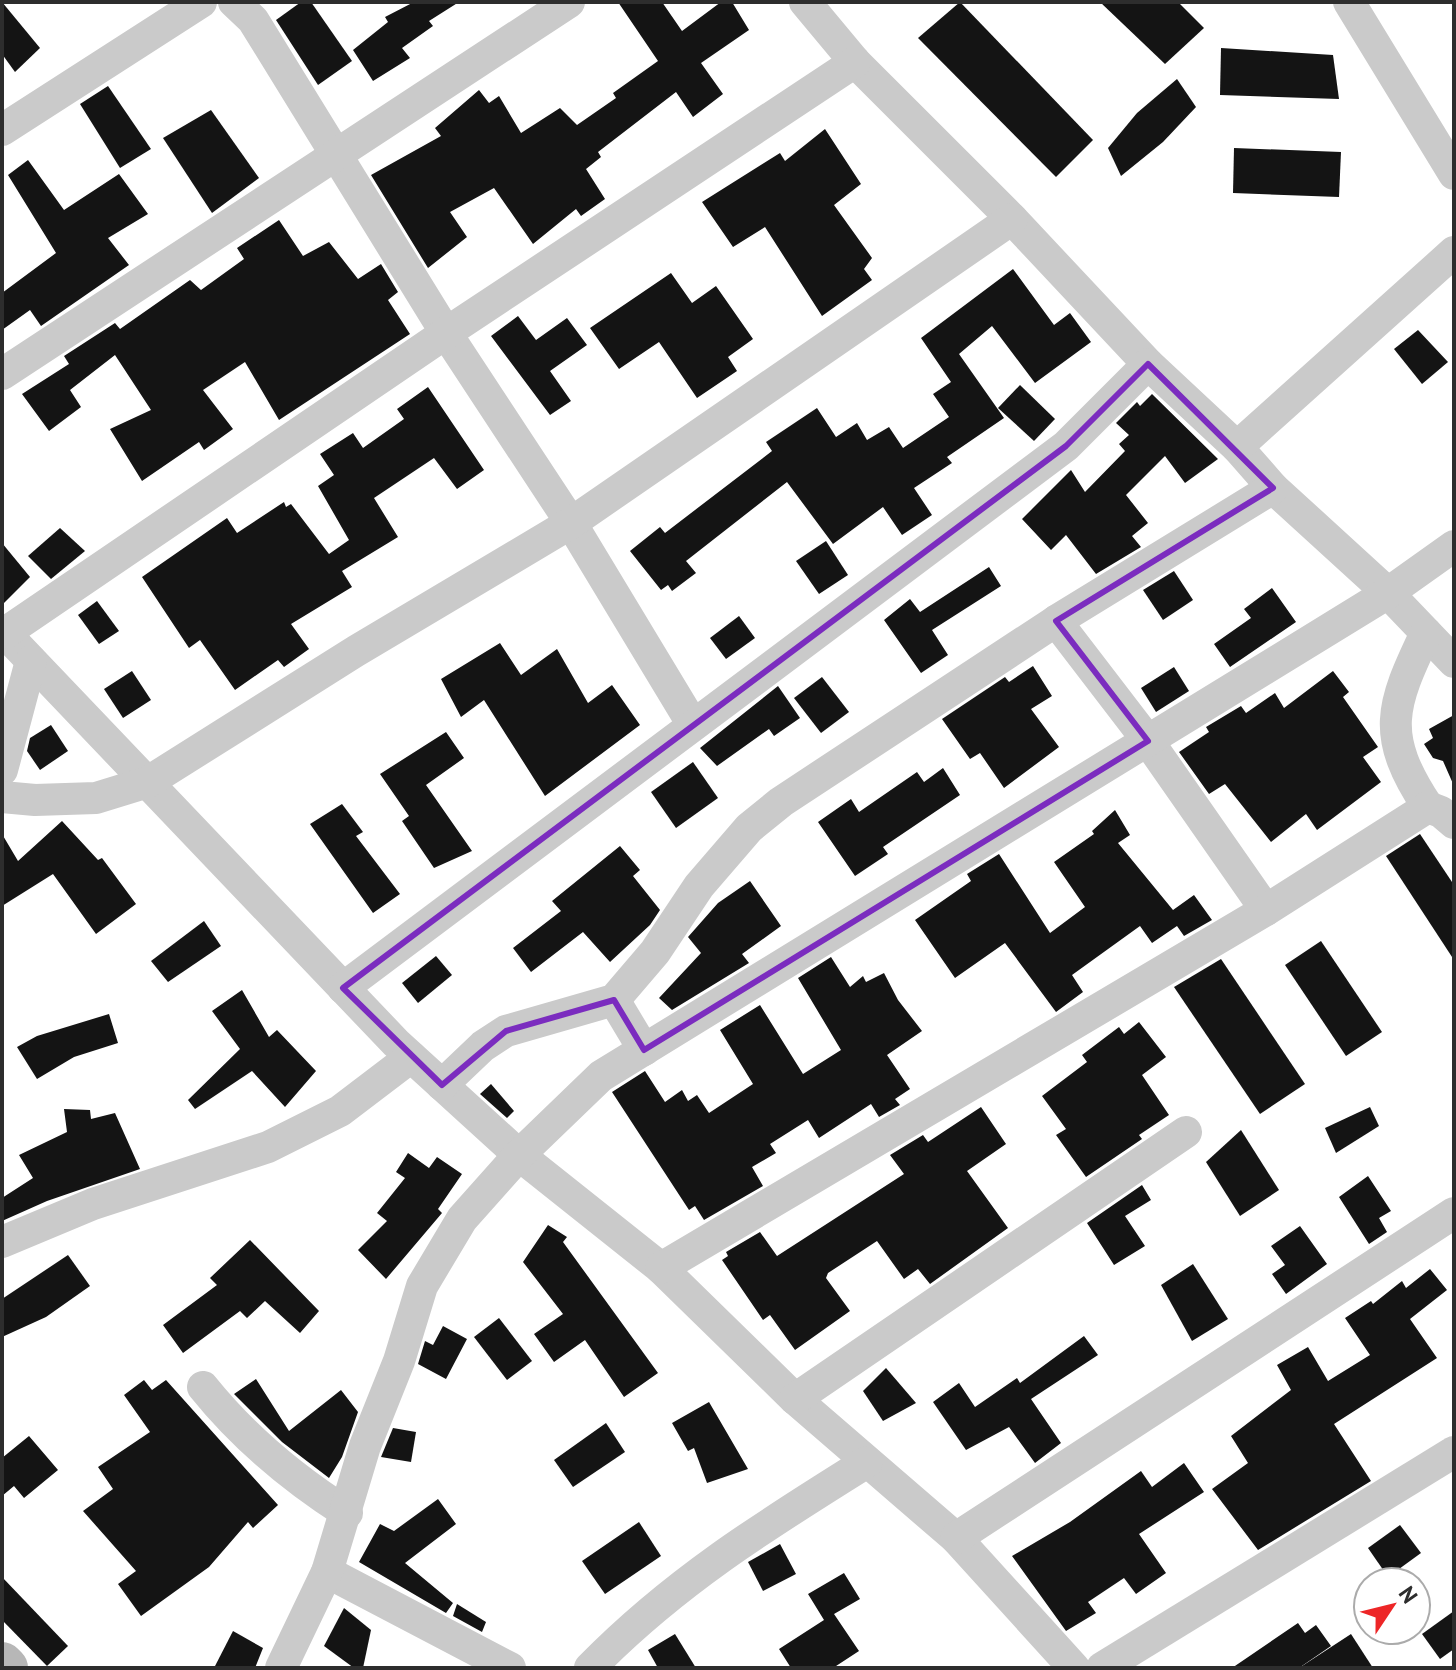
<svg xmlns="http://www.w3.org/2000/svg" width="1456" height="1670" viewBox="0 0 1456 1670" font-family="'PT Sans',sans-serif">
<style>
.building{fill:#141414}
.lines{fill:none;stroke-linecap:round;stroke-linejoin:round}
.street{stroke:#cacaca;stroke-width:32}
.secondary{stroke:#b7b7b7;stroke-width:44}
.marked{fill:none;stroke:#7b2cbf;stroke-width:6;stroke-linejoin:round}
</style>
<rect width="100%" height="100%" fill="#fff"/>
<g class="building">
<polygon points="2,2 40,48 15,72 2,54"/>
<polygon points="301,2 311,2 352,61 318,85 276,20"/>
<polygon points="414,2 459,2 429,21 433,26 402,48 410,58 373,81 353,50 388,22 385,17"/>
<polygon points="618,2 662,2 682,31 721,2 732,2 749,30 701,63 723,94 693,117 676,92 598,152 601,157 586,169 605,199 581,216 576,209 533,244 494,188 450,212 467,237 428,268 371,175 441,136 435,128 479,90 489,103 499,96 521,133 560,108 577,125 616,98 613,93 658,61"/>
<polygon points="960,2 1093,140 1056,177 918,38"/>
<polygon points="1100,2 1178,2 1204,28 1165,64"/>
<polygon points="1221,48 1333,55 1339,99 1220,95"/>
<polygon points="1177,79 1196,107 1163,142 1121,176 1108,148 1137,113"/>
<polygon points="108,86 151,149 120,168 80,104"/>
<polygon points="211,110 259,178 212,213 163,138"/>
<polygon points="825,129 861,184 834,205 872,258 864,269 872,280 822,316 765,227 733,247 702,202 780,153 785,161"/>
<polygon points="1234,148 1341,152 1339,197 1233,193"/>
<polygon points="28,160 64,210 119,174 148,214 108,238 129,265 41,326 30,310 2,330 2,293 56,253 8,175"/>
<polygon points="279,220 303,256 329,242 358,279 381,264 398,292 388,300 410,334 279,420 245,362 203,390 233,429 204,450 199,442 142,481 110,429 151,410 115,355 70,390 81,407 49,431 22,394 69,364 64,356 115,323 120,329 190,280 201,290 244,259 237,248"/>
<polygon points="1013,269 1054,325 1070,313 1091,342 1035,383 992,326 959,354 1004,418 947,457 952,463 914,488 932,515 902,535 883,507 833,544 787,482 686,561 696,573 672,591 668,585 661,590 630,551 660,527 665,533 772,451 766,442 817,408 836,437 857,423 867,440 889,427 903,448 949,417 933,394 951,382 921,338"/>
<polygon points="671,273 692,303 716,286 753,339 728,357 737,371 697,398 659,342 619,369 590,328"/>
<polygon points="518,316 536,340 567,318 587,345 550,371 571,401 550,415 491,336"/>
<polygon points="1418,330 1448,362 1422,384 1394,349"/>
<polygon points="1020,385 1055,419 1034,441 998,408"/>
<polygon points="428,387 484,470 457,489 434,458 374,498 398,537 342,571 352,587 291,624 309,649 284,667 278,660 235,690 200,640 189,648 142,577 227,518 237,533 284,502 286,507 291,504 329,554 349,540 318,486 334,475 320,454 353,433 363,448 404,419 397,409"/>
<polygon points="1152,394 1218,459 1185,483 1165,456 1126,495 1148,523 1132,536 1141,547 1096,574 1066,535 1051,550 1022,519 1071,470 1085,492 1125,451 1119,444 1129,435 1116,423 1137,402 1140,406"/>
<polygon points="60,528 85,551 51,579 28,556"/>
<polygon points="826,541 848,575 819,594 796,561"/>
<polygon points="2,543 30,577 2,605"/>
<polygon points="989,567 1001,586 932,630 948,655 921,673 884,620 910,599 920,612"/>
<polygon points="1174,571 1193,600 1163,620 1143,590"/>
<polygon points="1272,588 1296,622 1230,667 1214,644 1251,618 1244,609"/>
<polygon points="97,601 119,631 99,644 78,615"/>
<polygon points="739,616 755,638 726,659 710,638"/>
<polygon points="500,643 521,675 557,649 588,703 612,685 640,725 545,796 484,700 461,717 441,679"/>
<polygon points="1033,666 1052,696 1031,709 1059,747 1004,788 980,753 970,759 942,719 1005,677 1009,682"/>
<polygon points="1174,667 1189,691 1156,712 1141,688"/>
<polygon points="132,671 151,700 123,718 104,689"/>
<polygon points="1333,671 1349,692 1343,697 1378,747 1363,757 1381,782 1317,830 1306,814 1271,842 1225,784 1209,794 1179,752 1209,732 1206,727 1241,706 1246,713 1275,693 1284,708"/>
<polygon points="822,677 849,712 821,733 794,698"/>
<polygon points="778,686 800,718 774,736 769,729 717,766 700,748"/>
<polygon points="1454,715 1454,786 1443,761 1433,758 1424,744 1433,738 1429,729"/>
<polygon points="51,725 68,751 40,770 27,751 30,738"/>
<polygon points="446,732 464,758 426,785 472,851 434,868 402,821 409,816 380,774"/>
<polygon points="693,762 718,798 676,828 651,792"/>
<polygon points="943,768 960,795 883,847 888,854 855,876 818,822 851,799 859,812 917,772 924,782"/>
<polygon points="342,804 363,832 356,836 400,894 373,913 310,824"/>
<polygon points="1115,810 1130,835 1118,843 1173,910 1194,895 1212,920 1184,936 1177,926 1152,943 1140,926 1072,975 1083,992 1056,1012 1005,943 955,978 915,920 971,881 967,874 999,854 1050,933 1085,907 1054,862 1094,834 1092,831"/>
<polygon points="62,821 98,860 102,858 136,904 96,934 53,874 2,906 2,834 18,861"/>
<polygon points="1420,834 1454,885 1454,960 1386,856"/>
<polygon points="620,846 640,870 633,876 660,910 650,925 610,962 583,932 531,972 513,948 561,911 552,901"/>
<polygon points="750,881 781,926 742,954 749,963 672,1010 659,998 701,953 688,937 718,903"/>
<polygon points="204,921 221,946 168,982 151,961"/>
<polygon points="1321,941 1382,1032 1346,1056 1285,965"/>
<polygon points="436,956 452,975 418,1003 402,983"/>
<polygon points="831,957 850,987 863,976 866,982 884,973 898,1000 922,1031 887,1055 910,1089 895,1099 900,1105 879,1117 871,1104 819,1138 808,1120 770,1144 776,1153 752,1167 763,1186 704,1220 695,1206 689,1210 612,1092 645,1071 665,1102 682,1090 688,1101 697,1095 709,1113 753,1084 720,1030 760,1005 803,1074 841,1050 798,978"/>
<polygon points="1221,959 1305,1084 1260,1114 1174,987"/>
<polygon points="242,990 269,1037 277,1030 316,1071 285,1107 252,1071 195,1109 188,1100 240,1049 212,1011"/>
<polygon points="109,1014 118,1043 74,1057 37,1079 17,1047 37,1036"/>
<polygon points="1139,1022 1166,1057 1142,1075 1169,1115 1139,1135 1142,1139 1086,1177 1056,1135 1066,1129 1042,1096 1087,1062 1082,1055 1119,1027 1124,1034"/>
<polygon points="491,1084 514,1111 507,1118 480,1094"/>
<polygon points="981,1107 1006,1144 967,1171 1008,1228 930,1284 918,1269 904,1279 877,1241 828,1273 826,1278 850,1311 795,1350 770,1315 763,1320 722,1260 728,1256 726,1252 760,1232 777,1256 904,1174 890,1155 923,1135 928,1142"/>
<polygon points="1370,1107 1379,1126 1336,1153 1325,1128"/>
<polygon points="64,1109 90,1110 91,1119 115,1113 140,1169 47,1201 2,1221 2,1198 33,1178 19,1155 67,1132"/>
<polygon points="1241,1130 1279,1190 1240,1216 1206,1162"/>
<polygon points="408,1153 429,1168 437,1157 462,1174 438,1209 442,1213 386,1279 358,1250 387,1221 377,1213 405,1178 396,1172"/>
<polygon points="1368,1176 1391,1211 1379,1218 1387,1232 1369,1244 1339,1197"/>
<polygon points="1142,1185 1151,1200 1125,1216 1145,1246 1114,1265 1087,1223"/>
<polygon points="548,1225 567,1237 563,1242 658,1373 624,1397 585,1340 554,1362 534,1334 563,1314 523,1262"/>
<polygon points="1300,1226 1327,1264 1286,1294 1272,1274 1285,1265 1271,1246"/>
<polygon points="250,1240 319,1311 300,1333 265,1301 247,1318 240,1311 183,1353 163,1325 217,1285 210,1278"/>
<polygon points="68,1255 90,1286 46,1317 2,1337 2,1299"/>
<polygon points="1193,1264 1228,1319 1192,1341 1161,1285"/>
<polygon points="1430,1269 1447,1290 1410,1319 1437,1358 1334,1424 1371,1481 1258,1550 1212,1489 1248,1463 1231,1436 1291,1390 1277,1365 1308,1347 1328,1381 1370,1355 1345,1318 1371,1301 1373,1304 1402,1281 1406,1288"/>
<polygon points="499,1318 532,1361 507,1380 474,1337"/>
<polygon points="443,1326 467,1339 446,1379 418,1364 425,1341 433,1345"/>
<polygon points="1084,1336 1098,1355 1031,1399 1061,1443 1035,1463 1009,1427 966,1450 933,1402 959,1383 975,1407 1017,1378 1020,1383"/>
<polygon points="886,1368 916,1403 883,1421 863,1391"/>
<polygon points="256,1379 289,1431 341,1390 358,1412 342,1457 329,1478 282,1442 234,1394"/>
<polygon points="144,1380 152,1390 166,1380 278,1505 253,1528 248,1522 209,1567 141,1616 118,1584 136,1571 83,1511 113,1489 98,1467 150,1432 124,1395"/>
<polygon points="709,1402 748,1469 707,1483 694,1448 688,1451 672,1423"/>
<polygon points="606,1423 625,1452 573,1487 554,1460"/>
<polygon points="393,1428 416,1432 411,1462 381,1457"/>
<polygon points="29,1436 58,1470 24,1498 14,1486 2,1496 2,1458"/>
<polygon points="1184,1463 1204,1492 1139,1534 1166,1573 1136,1594 1124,1578 1088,1602 1096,1613 1066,1631 1012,1556 1070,1522 1141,1471 1152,1487"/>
<polygon points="438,1499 456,1524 405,1563 453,1603 446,1613 359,1562 380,1524 394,1531"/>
<polygon points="639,1522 661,1556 605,1594 582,1561"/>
<polygon points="1400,1525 1421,1553 1388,1577 1368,1548"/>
<polygon points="780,1544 796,1574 763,1591 748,1562"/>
<polygon points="844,1573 860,1599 834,1614 859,1651 833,1668 791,1668 779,1649 824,1620 808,1594"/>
<polygon points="2,1577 68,1646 47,1666 2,1620"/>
<polygon points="457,1604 486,1622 482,1632 453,1616"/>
<polygon points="344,1608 371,1630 363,1668 354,1668 324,1646"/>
<polygon points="1454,1611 1454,1649 1440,1659 1422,1634"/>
<polygon points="1298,1623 1305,1633 1316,1625 1331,1646 1299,1668 1232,1668"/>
<polygon points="233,1631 263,1648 255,1668 214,1668"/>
<polygon points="675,1634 696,1668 658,1668 648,1650"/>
<polygon points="1351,1634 1373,1668 1299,1668"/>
</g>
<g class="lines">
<g class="street">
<polyline points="234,2 253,20 446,333 571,523 693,725"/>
<polyline points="805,2 855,62 1012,219 1148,364 1237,447 1273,488 1388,593 1454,662"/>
<polyline points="1349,2 1454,174"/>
<polyline points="2,130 201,2"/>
<polyline points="2,374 569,2"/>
<polyline points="1237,447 1454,252"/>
<polyline points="1056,621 1148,741 1266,910"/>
<polyline points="2,630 396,1043 519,1155 661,1268 795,1399 956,1538 1074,1668"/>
<polyline points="5,633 446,333 855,62"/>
<path d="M1426 633C1391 706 1380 735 1428 807"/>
<polyline points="2,770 31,661"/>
<polyline points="2,797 35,800 96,798 148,782 356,651 571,523 1012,219"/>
<polyline points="343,988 1066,446 1148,364"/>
<polyline points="614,1000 644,1050"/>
<polyline points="442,1085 483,1046 506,1031 614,1000 655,952 699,886 749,828 781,802 1056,621 1273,488"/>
<polyline points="2,1242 93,1204 268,1147 340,1111 411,1057"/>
<polyline points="661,1268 1266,910 1428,807 1441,812 1454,823"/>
<path d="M203 1387C244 1438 292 1478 347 1513"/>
<polyline points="795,1399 1186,1132"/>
<polyline points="956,1538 1454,1213"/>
<polyline points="327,1572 510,1668"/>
<polyline points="281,1668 327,1572 365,1446 399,1361 422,1286 462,1219 519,1155 601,1076 1388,593 1454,546"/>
<path d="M590 1668C674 1582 766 1525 867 1462"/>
<polyline points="1102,1668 1454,1452"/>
</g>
<polyline class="secondary" points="2,1664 6,1668"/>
</g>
<path class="marked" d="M1148 364 1273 488 1056 621 1148 741 644 1050 614 1000 506 1031 442 1085 343 988 1066 446Z"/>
<rect width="1456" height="1670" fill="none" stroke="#2d2d2d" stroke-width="8"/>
<g transform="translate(1392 1606) rotate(55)"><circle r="38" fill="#ffffff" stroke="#ababab" stroke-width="2"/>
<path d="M0-6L14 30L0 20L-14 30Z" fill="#ed2627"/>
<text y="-12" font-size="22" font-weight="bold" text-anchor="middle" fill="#2d2d2d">N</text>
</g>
</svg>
